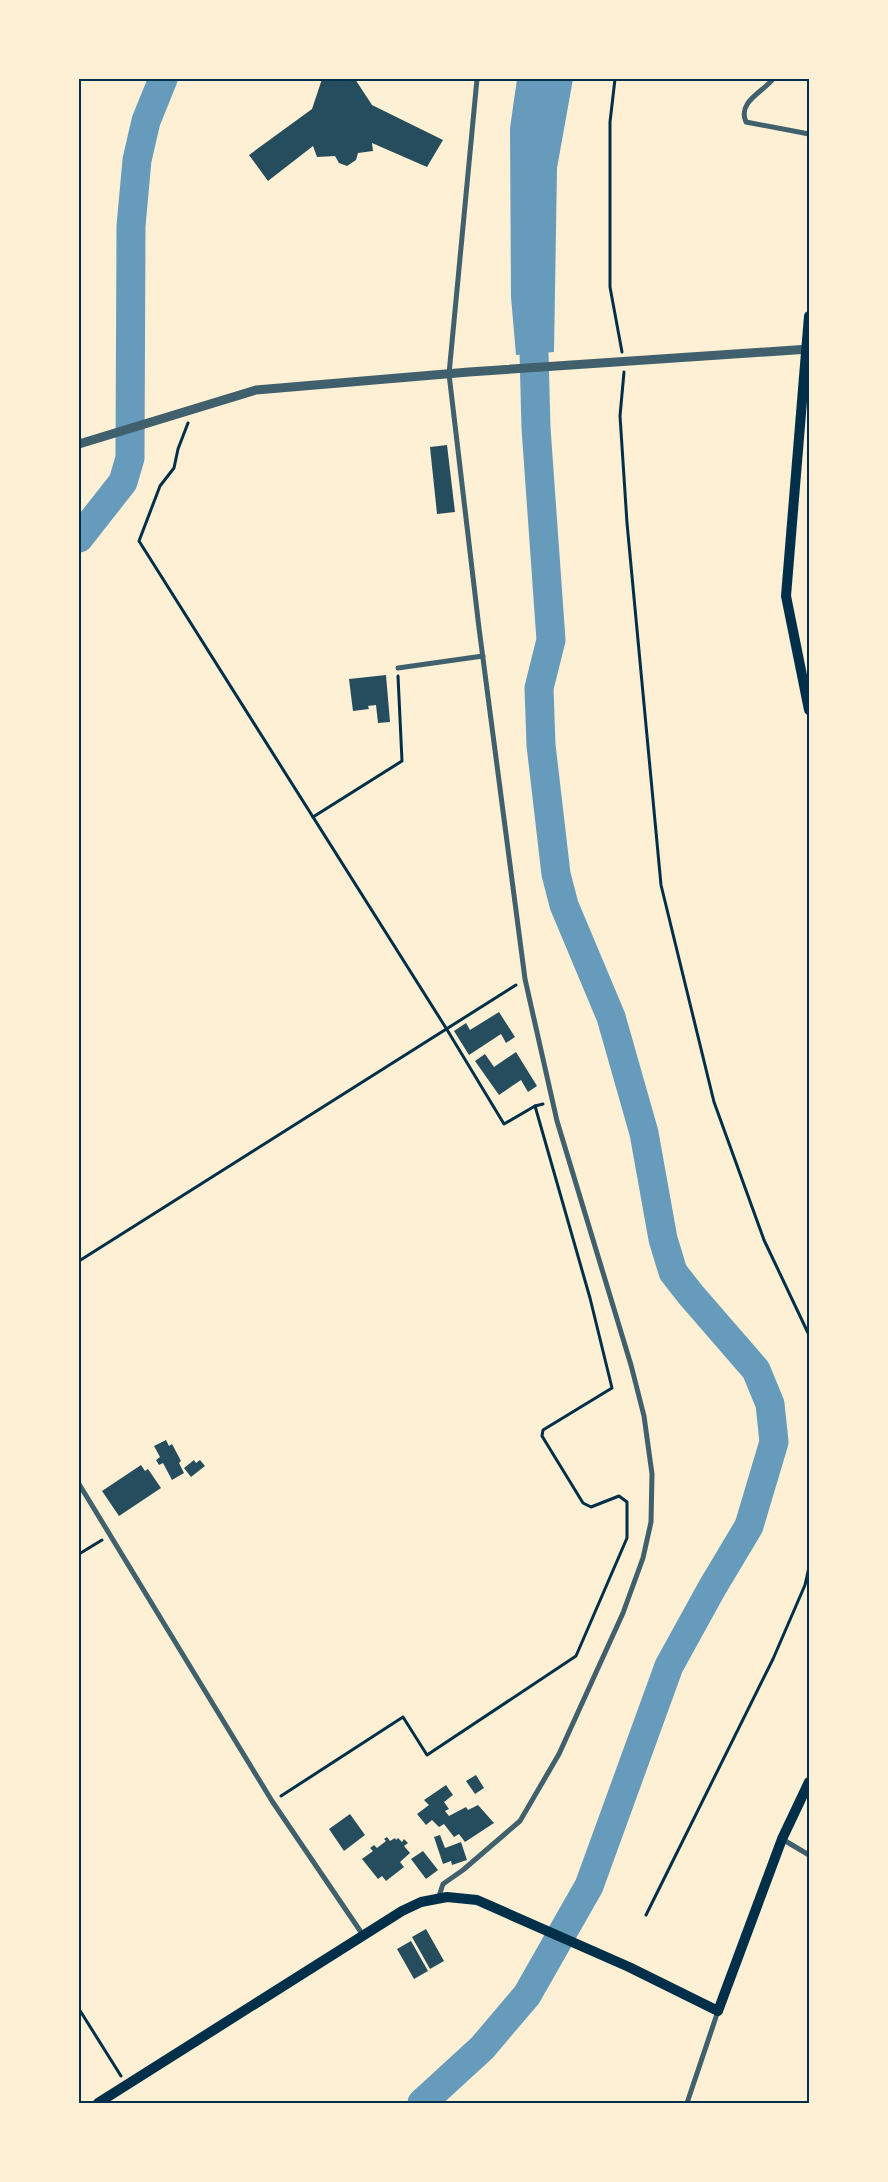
<svg xmlns="http://www.w3.org/2000/svg" width="888" height="2182" viewBox="0 0 888 2182" font-family="'PT Sans Narrow',sans-serif">
<style>
.water{fill:#669bbc}
.lines{fill:none;stroke-linecap:round;stroke-linejoin:round}
.river{stroke:#669bbc;stroke-width:29}
.building{fill:#264d5e}
.path{stroke:#003049;stroke-width:3}
.minor{stroke:#3f606c;stroke-width:5}
.tertiary{stroke:#3f606c;stroke-width:9}
.secondary{stroke:#003049;stroke-width:10}
.neatline{fill:none;stroke:#003049;stroke-width:2}
</style>
<rect width="100%" height="100%" fill="#fdf0d5"/>
<polygon class="water" points="517,79 573,79 557,168 554,352 516,355 511,297 510,128"/>
<g class="lines">
<g class="river">
<polyline points="79,538 123,482 130,458 131,226 137,160 146,121 163,79"/>
<polyline points="422,2103 482,2048 527,1995 589,1886 669,1666 712,1588 749,1526 774,1442 770,1404 756,1370 691,1295 673,1272 663,1239 644,1133 611,1017 564,905 556,874 541,745 539,688 551,640 536,428 533,314"/>
</g>
</g>
<g class="building">
<polygon points="322,79 355,79 372,105 443,140 427,167 372,143 373,151 358,153 356,160 347,166 339,163 335,156 317,157 313,146 268,181 249,155 312,109"/>
<polygon points="447,445 455,512 437,514 430,447"/>
<polygon points="386,675 390,722 378,723 376,705 368,706 369,709 353,711 349,679"/>
<polygon points="499,1012 515,1037 506,1043 501,1034 469,1055 454,1031 466,1023 470,1030"/>
<polygon points="516,1052 537,1086 528,1092 521,1080 499,1095 475,1061 485,1054 494,1067"/>
<polygon points="166,1440 169,1446 172,1444 181,1461 179,1463 184,1473 172,1480 163,1463 159,1465 156,1460 160,1457 154,1446"/>
<polygon points="194,1460 196,1463 200,1460 205,1466 191,1477 184,1468"/>
<polygon points="141,1465 145,1471 148,1469 161,1488 119,1516 102,1491"/>
<polygon points="476,1775 484,1788 475,1794 466,1781"/>
<polygon points="446,1785 453,1795 444,1802 449,1809 445,1811 449,1816 466,1807 468,1810 478,1805 494,1823 465,1842 459,1834 454,1837 444,1824 439,1827 432,1820 426,1825 417,1814 429,1805 424,1800"/>
<polygon points="350,1814 365,1835 344,1851 329,1829"/>
<polygon points="440,1835 445,1848 461,1842 467,1860 452,1865 451,1861 443,1864 434,1837"/>
<polygon points="387,1837 390,1841 395,1838 396,1840 398,1838 402,1842 404,1839 408,1843 404,1846 410,1853 400,1862 404,1867 386,1881 382,1876 378,1879 362,1859 373,1851 370,1848 374,1845 377,1848 386,1841 384,1839"/>
<polygon points="423,1851 438,1870 426,1879 411,1859"/>
<polygon points="426,1929 444,1961 430,1969 412,1937"/>
<polygon points="411,1941 428,1971 414,1979 397,1949"/>
</g>
<g class="lines">
<g class="path">
<polyline points="615,79 610,122 610,287 622,352"/>
<polyline points="624,372 620,416 627,523 661,885 714,1102 764,1240 809,1335"/>
<polyline points="188,423 178,449 174,468 160,486 139,541 446,1028 504,1124 535,1106 543,1104"/>
<polyline points="313,817 402,761 398,676"/>
<polyline points="79,1261 516,985"/>
<polyline points="79,1554 102,1540"/>
<polyline points="281,1796 403,1717 427,1755 576,1656 627,1538 627,1502 619,1496 591,1507 583,1503 542,1436 543,1430 612,1388 590,1298 535,1106"/>
<polyline points="646,1915 773,1659 805,1585 809,1567"/>
<polyline points="79,2009 121,2076"/>
</g>
<g class="minor">
<path d="M773 79C763 92 737 102 746 122L809 134"/>
<polyline points="398,668 483,656"/>
<polyline points="79,1484 272,1801 363,1935"/>
<polyline points="782,1839 809,1855"/>
<polyline points="438,1899 443,1884 463,1870 520,1821 559,1754 623,1613 643,1558 651,1522 652,1474 644,1416 631,1365 557,1121 525,979 479,628 449,374 477,79"/>
<polyline points="687,2103 718,2011"/>
</g>
<polyline class="tertiary" points="79,444 256,390 469,372 809,349"/>
<g class="secondary">
<polyline points="809,316 786,596 809,710"/>
<polyline points="98,2103 402,1911 421,1902 447,1897 477,1900 629,1967 718,2011 782,1839 809,1782"/>
</g>
</g>
<rect width="888" height="2182" fill="none" stroke="#fdf0d5" stroke-width="160"/>
<rect x="80" y="80" width="728" height="2022" class="neatline"/>
</svg>
